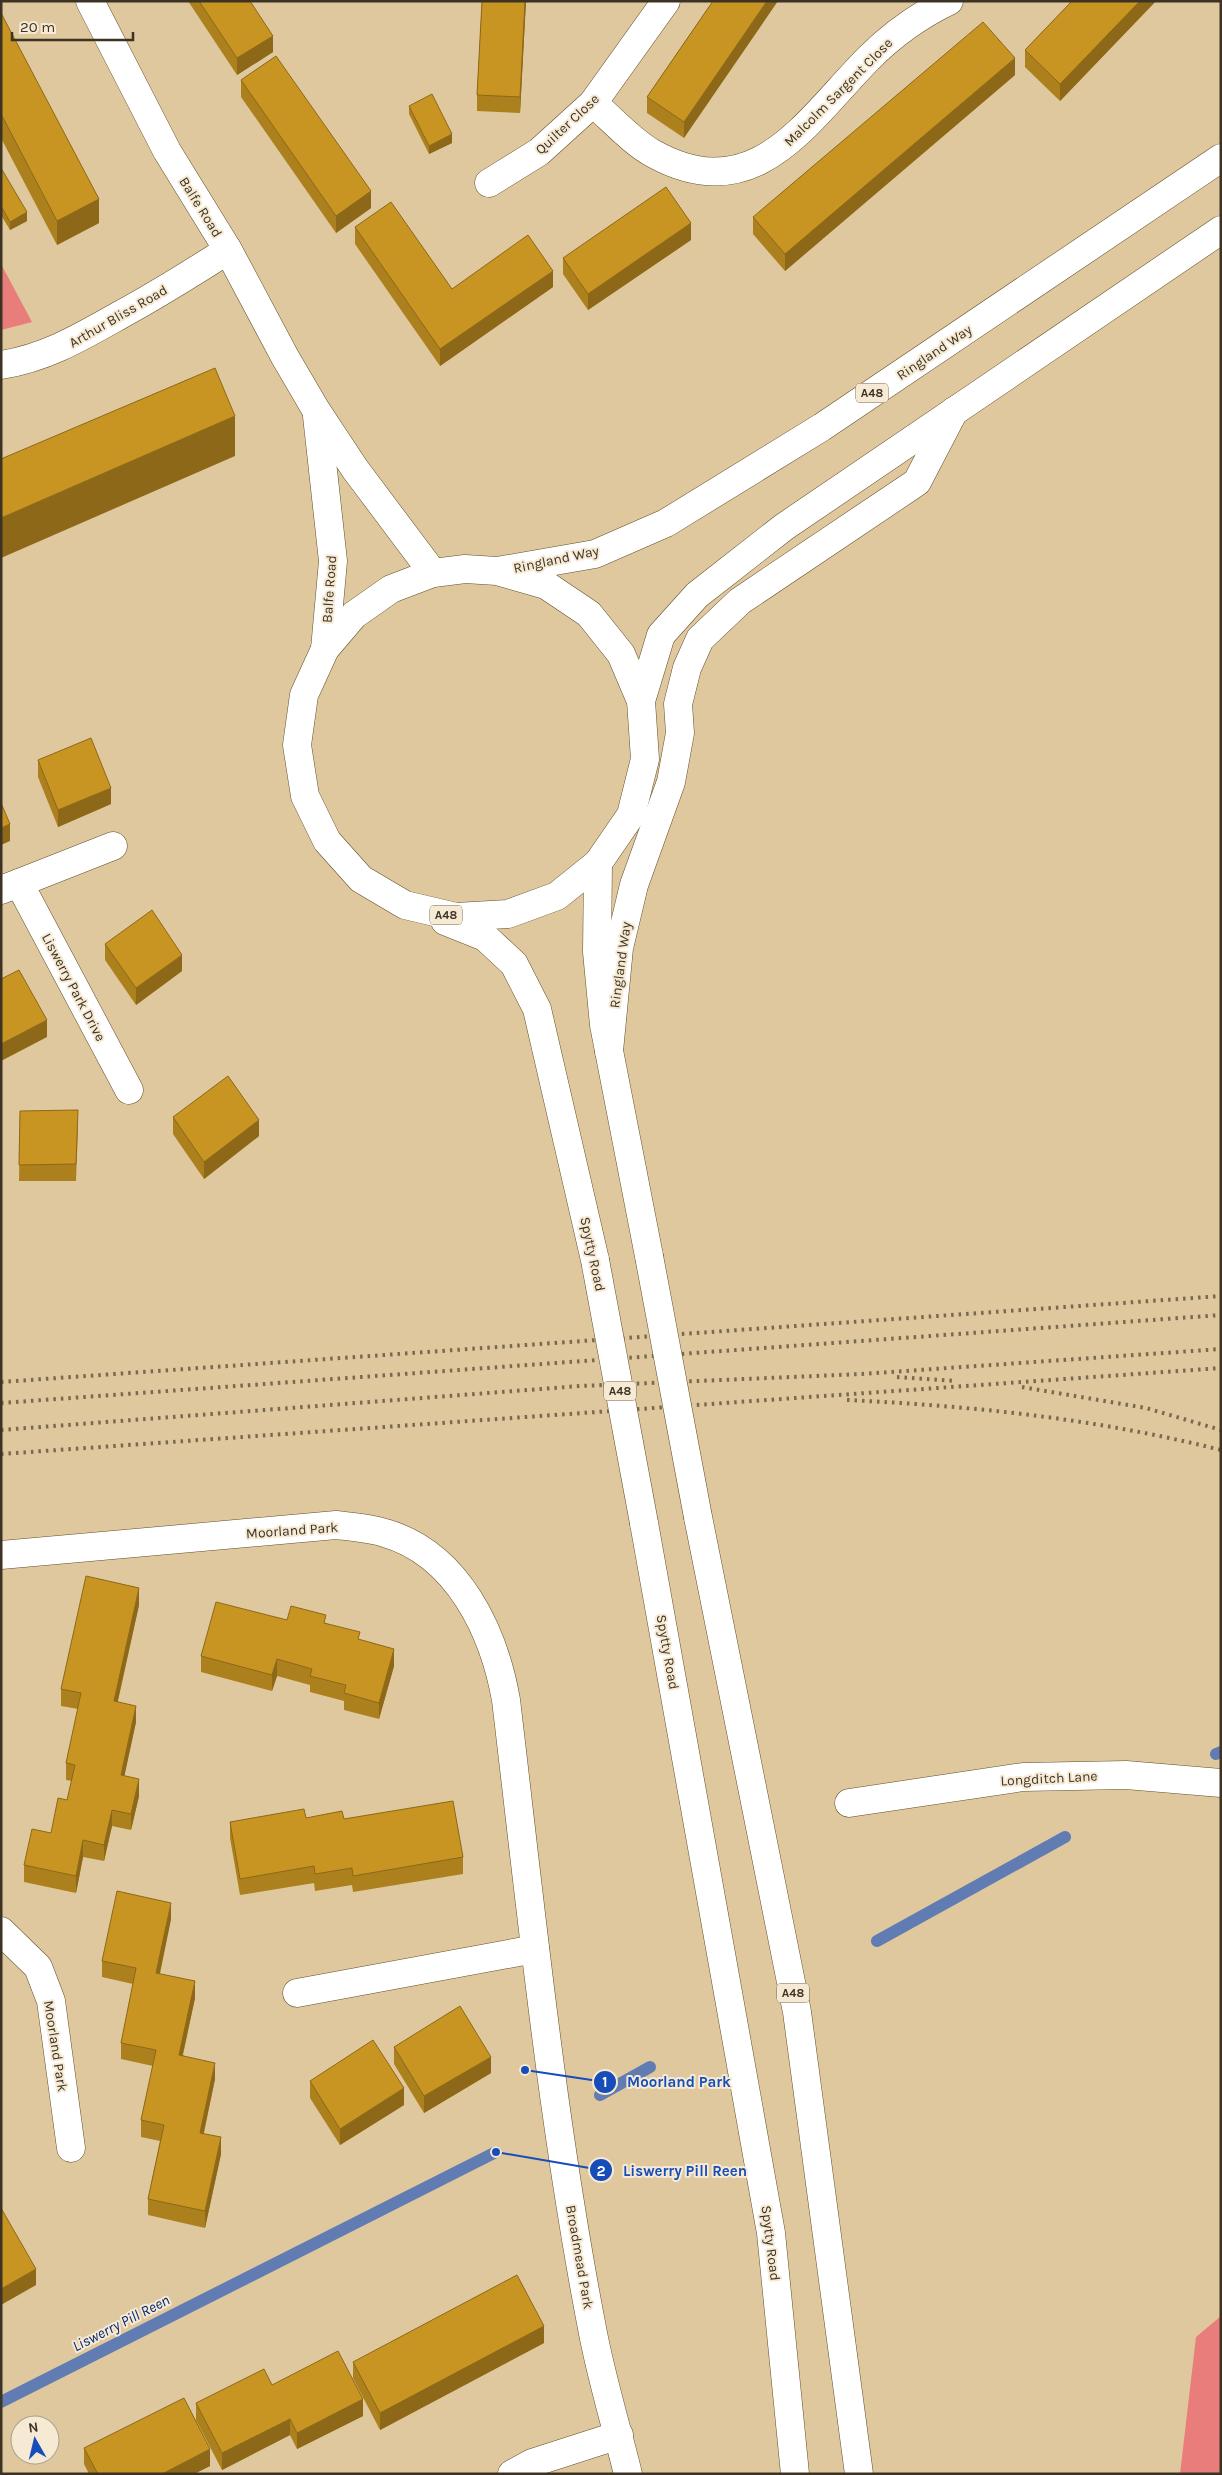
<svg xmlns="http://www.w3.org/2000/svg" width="1222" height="2475" viewBox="0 0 1222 2475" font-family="Karla,sans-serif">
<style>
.green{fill:#e97d7b}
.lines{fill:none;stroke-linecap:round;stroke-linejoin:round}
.stream{stroke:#607cb3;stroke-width:12}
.minor-casing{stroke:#624e28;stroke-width:29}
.tertiary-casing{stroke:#624e28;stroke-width:29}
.primary-casing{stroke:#624e28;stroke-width:29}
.minor{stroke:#fff;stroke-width:28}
.tertiary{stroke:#fff;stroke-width:28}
.primary{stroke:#fff;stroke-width:28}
.rail{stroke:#786950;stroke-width:4;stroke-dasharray:2.5 5;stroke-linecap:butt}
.primary-bridge-casing{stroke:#624e28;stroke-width:29;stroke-linecap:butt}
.primary-bridge{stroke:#fff;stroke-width:28}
.wall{fill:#ac801d}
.shaded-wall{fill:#8c6818}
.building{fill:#c89522;stroke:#8c6818}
.labels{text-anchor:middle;stroke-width:4;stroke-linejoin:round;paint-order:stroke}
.shield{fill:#f6ead5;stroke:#746a58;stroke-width:1}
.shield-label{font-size:12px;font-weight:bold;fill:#3d3323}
.street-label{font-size:14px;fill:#3d3323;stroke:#f6ead5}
.water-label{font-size:15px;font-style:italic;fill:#042871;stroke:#f6ead5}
.leader{fill:none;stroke:#164db9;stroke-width:2}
.callout-dot{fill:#164db9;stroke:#f6ead5;stroke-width:2}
.mark-label{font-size:15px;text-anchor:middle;font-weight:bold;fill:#fff}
.callout-label{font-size:15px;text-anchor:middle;font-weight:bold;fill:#164db9;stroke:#f6ead5;stroke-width:4;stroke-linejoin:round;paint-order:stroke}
</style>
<rect width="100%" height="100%" fill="#dfc89e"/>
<g class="green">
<polygon points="1,264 32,322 1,330"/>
<polygon points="1221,2316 1221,2474 1180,2474 1196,2337"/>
</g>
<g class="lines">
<g class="stream">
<polyline points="1216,1754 1221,1752"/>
<polyline points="877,1941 1065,1837"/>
<polyline points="600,2095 650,2067"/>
<polyline points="1,2402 496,2152"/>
</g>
<defs>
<g id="minor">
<path d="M593 103C613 120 632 142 654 154 756 210 807 120 869 58 892 35 920 15 949 1"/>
<polyline points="489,183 539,152 593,103 666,1"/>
<path d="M1 365C46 358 81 337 120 315 157 295 192 273 228 250"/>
<polyline points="19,883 113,846"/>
<polyline points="1,890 19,883 129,1090"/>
<path d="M1 1555 336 1525C352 1527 369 1528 385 1533 458 1554 494 1632 506 1700 531 1910 552 2121 592 2328 601 2377 616 2425 628 2474"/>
<polyline points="849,1803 1023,1777 1126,1775 1221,1783"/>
<polyline points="1,1931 38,1967 51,2001 71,2148"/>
<polyline points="297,1993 535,1949"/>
<polyline points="512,2474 532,2463 619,2435"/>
</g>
<g id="tertiary">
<polyline points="90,1 167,151 228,250 285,357 316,410 355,469 433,573"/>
<polyline points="317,416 333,561 325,649"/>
</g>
<g id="primary">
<polyline points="497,571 546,585 589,614 621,654 641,701 645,759 631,815 598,863 557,896 508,914 456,917 405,905 361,879 327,841 305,796 297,745 304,695 325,649 354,615 391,589 433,573 465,569 497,571 595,554 666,523 822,427 1221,158"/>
<polyline points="641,701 661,635 697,595 784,527 1221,230"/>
<polyline points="598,863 597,952 604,1025 649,1256"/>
<polyline points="445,921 485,937 514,964 537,1009 595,1260"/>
<polyline points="609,1051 619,948 634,885 671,782 680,733 678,704 687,668 700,639 740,601 917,482 954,411"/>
<polyline points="698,1517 797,2012 859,2474"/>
<polyline points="644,1523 771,2233 795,2474"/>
</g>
</defs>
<use href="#minor" class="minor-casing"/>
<use href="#tertiary" class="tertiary-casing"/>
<use href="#primary" class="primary-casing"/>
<use href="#minor" class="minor"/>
<use href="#tertiary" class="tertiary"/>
<use href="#primary" class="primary"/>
<g class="rail">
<polyline points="897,1377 955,1381"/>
<polyline points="1,1382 1221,1296"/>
<polyline points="1022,1387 1146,1408 1221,1430"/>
<path d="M847 1400C974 1406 1098 1419 1221 1450"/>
<polyline points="1,1403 1221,1315"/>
<polyline points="1,1430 580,1386 862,1374 1221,1349"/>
<polyline points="1,1454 1221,1368"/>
</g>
<defs>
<g id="primary-bridge">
<polyline points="649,1256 698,1517"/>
<polyline points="595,1260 644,1523"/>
</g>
</defs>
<use href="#primary-bridge" class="primary-bridge-casing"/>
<use href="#primary-bridge" class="primary-bridge"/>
</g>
<g class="wall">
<polygon points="188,1 250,1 273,52 237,75"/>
<polygon points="482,1 526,1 520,113 477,111 477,95"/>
<polygon points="713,1 684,138 647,113 647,97"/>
<polygon points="1072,1 1156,1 1060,101 1025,67 1025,50"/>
<polygon points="1,13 99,223 57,245 1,138"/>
<polygon points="1015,75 785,271 753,234 753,217"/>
<polygon points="241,80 371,208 336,233 241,97"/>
<polygon points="409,106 452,143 429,154 409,114"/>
<polygon points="1,168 27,221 10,230 1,215"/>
<polygon points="355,227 452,289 553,287 440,366 355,244"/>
<polygon points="691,240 588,310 563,274 563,258"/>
<polygon points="38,760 111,804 58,827 38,777"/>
<polygon points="105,944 182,971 136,1005 105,960"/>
<polygon points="20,1111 78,1127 76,1181 19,1181"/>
<polygon points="173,1117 259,1136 204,1179 173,1134"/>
<polygon points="139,1605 118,1701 136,1722 124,1776 139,1796 131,1830 112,1826 104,1861 83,1857 76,1893 24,1882 24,1865 51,1833 67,1800 72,1781 66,1780 66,1763 78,1709 61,1706 61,1689"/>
<polygon points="287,1620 326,1623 360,1640 394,1666 379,1719 344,1710 344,1701 310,1692 310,1685 277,1676 272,1691 201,1672 201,1656"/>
<polygon points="306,1818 344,1819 463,1857 463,1874 353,1892 352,1885 315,1891 314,1883 240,1895 230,1838 230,1822"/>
<polygon points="171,1919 160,1974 195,1998 183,2055 215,2079 204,2133 221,2154 205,2228 148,2215 148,2199 160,2141 141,2137 141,2120 153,2066 121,2059 121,2043 133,1984 102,1977 102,1961"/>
<polygon points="394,2047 491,2073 424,2113 394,2064"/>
<polygon points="310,2081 404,2105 340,2145 310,2098"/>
<polygon points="544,2343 380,2430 353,2378 353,2362"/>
<polygon points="272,2385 363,2416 297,2449 290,2435 222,2470 196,2420 196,2403"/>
<polygon points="84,2448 210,2466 194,2474 89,2474 84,2464"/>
</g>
<g class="shaded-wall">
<polygon points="525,1 526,1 520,113 520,97"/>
<polygon points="767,1 778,1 684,138 684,122"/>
<polygon points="1140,1 1156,1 1060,101 1060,84"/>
<polygon points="273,36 273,52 237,75 237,58"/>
<polygon points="1015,58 1015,75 785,271 785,254"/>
<polygon points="452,134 452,143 429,154 429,146"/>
<polygon points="371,191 371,208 336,233 336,216"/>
<polygon points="99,199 99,223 57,245 57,221"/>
<polygon points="27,212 27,221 10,230 10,222"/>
<polygon points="691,223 691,240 588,310 588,294"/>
<polygon points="553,271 553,287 440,366 440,349"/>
<polygon points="235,416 235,456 1,558 1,518"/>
<polygon points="111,788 111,804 58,827 58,810"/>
<polygon points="10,824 10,841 1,845 1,828"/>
<polygon points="182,955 182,971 136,1005 136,988"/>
<polygon points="47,1020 47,1037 1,1061 1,1044"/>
<polygon points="259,1120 259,1136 204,1179 204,1162"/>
<polygon points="139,1588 139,1605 114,1717 114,1701"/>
<polygon points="394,1649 394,1666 379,1719 379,1703"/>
<polygon points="277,1659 277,1676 272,1691 272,1675"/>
<polygon points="136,1706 136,1722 121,1792 121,1775"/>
<polygon points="139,1779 139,1796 131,1830 131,1814"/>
<polygon points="112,1810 112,1826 104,1861 104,1845"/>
<polygon points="83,1840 83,1857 76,1893 76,1876"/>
<polygon points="171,1903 171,1919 156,1990 156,1973"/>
<polygon points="195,1981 195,1998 179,2071 179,2055"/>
<polygon points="491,2057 491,2073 424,2113 424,2096"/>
<polygon points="215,2063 215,2079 200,2149 200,2133"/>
<polygon points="404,2088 404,2105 340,2145 340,2129"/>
<polygon points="221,2137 221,2154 205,2228 205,2211"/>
<polygon points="36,2269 36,2285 1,2305 1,2289"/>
<polygon points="544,2326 544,2343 380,2430 380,2413"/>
<polygon points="363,2399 363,2416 297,2449 297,2433"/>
<polygon points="290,2419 290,2435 222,2470 222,2453"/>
<polygon points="210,2449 210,2466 194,2474 162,2474"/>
</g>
<g class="building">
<polygon points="199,1 250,1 273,36 237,58"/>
<polygon points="482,1 525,1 520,97 477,95"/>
<polygon points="713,1 767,1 684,122 647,97"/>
<polygon points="1072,1 1140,1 1060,84 1025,50"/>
<polygon points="1,13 99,199 57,221 1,114"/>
<polygon points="983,22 1015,58 785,254 753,217"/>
<polygon points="276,56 371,191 336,216 241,80"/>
<polygon points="432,94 452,134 429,146 409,106"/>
<polygon points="1,168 27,212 10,222 1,206"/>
<polygon points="666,187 691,223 588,294 563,258"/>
<polygon points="391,202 452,289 528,235 553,271 440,349 355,227"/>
<polygon points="215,368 235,416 1,518 1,459"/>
<polygon points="91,738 111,788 58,810 38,760"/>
<polygon points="1,803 10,824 1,828"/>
<polygon points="152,910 182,955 136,988 105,944"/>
<polygon points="19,970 47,1020 1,1044 1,979"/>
<polygon points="228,1076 259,1120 204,1162 173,1117"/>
<polygon points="78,1110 76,1164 19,1165 20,1111"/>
<polygon points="86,1576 139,1588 114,1701 136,1706 121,1775 139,1779 131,1814 112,1810 104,1845 83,1840 76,1876 24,1865 32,1829 51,1833 58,1798 67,1800 75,1765 66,1763 81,1693 61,1689"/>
<polygon points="216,1602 287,1620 291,1606 326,1615 324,1623 360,1632 358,1639 394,1649 379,1703 344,1693 346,1685 310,1676 312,1669 277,1659 272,1675 201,1656"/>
<polygon points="453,1801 463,1857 353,1876 352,1868 315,1874 314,1866 240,1879 230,1822 304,1809 306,1818 342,1811 344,1819"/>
<polygon points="117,1891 171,1903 156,1973 195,1981 179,2055 215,2063 200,2133 221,2137 205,2211 148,2199 164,2125 141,2120 156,2050 121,2043 136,1968 102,1961"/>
<polygon points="460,2006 491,2057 424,2096 394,2047"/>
<polygon points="373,2040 404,2088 340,2129 310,2081"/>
<polygon points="1,2208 36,2269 1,2289"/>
<polygon points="517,2275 544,2326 380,2413 353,2362"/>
<polygon points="338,2351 363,2399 297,2433 290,2419 222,2453 196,2403 264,2369 272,2385"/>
<polygon points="184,2398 210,2449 162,2474 98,2474 84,2448"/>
</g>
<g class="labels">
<g class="shield">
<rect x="856" y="383.5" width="32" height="19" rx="4"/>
<rect x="430" y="905.5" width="32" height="19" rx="4"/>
<rect x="604" y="1381.5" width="32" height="19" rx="4"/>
<rect x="777" y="1983.5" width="32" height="19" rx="4"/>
</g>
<g class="shield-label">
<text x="872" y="397">A48</text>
<text x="446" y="919">A48</text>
<text x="620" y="1395">A48</text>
<text x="793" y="1997">A48</text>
</g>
<g class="street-label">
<text transform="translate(838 92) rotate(-45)" y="5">Malcolm Sargent Close</text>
<text transform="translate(567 124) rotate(-43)" y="5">Quilter Close</text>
<text transform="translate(201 207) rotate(58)" y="5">Balfe Road</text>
<text transform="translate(118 316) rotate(-30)" y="5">Arthur Bliss Road</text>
<text transform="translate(934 352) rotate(-34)" y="5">Ringland Way</text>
<text transform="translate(556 559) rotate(-12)" y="5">Ringland Way</text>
<text transform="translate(329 589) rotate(-86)" y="5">Balfe Road</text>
<text transform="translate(620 965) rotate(-82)" y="5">Ringland Way</text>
<text transform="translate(74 987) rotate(62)" y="5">Liswerry Park Drive</text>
<text transform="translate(593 1254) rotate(78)" y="5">Spytty Road</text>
<text transform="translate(292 1530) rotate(-4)" y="5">Moorland Park</text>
<text transform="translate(668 1652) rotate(80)" y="5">Spytty Road</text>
<text transform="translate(1049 1778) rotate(-3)" y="5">Longditch Lane</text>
<text transform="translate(56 2046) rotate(81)" y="5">Moorland Park</text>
<text transform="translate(771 2243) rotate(83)" y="5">Spytty Road</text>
<text transform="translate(580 2257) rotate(80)" y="5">Broadmead Park</text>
</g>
<g class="water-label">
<text transform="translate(121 2323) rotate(-27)" y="5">Liswerry Pill Reen</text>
</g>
</g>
<path class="leader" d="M525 2070L605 2082M496 2152L601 2170"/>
<g class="callout-dot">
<circle cx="525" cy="2070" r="5"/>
<circle cx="496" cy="2152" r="5"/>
<circle cx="605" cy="2082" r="12"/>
<circle cx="601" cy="2170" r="12"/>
</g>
<g class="mark-label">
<text x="605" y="2087">1</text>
<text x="601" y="2176">2</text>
</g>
<g class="callout-label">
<text x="679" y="2087">Moorland Park</text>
<text x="685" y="2176">Liswerry Pill Reen</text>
</g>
<rect width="1222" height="2475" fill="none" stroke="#3d3323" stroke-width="5"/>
<g transform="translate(35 2440) rotate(352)"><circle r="24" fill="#f6ead5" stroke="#aca18e"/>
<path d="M0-4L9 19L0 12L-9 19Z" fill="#164db9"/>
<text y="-8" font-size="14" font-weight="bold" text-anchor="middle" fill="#3d3323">N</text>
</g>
<path d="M12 32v8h121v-8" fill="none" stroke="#3d3323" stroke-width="2.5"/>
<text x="20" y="32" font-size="15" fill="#3d3323" stroke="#f6ead5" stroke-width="4" paint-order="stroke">20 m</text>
</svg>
